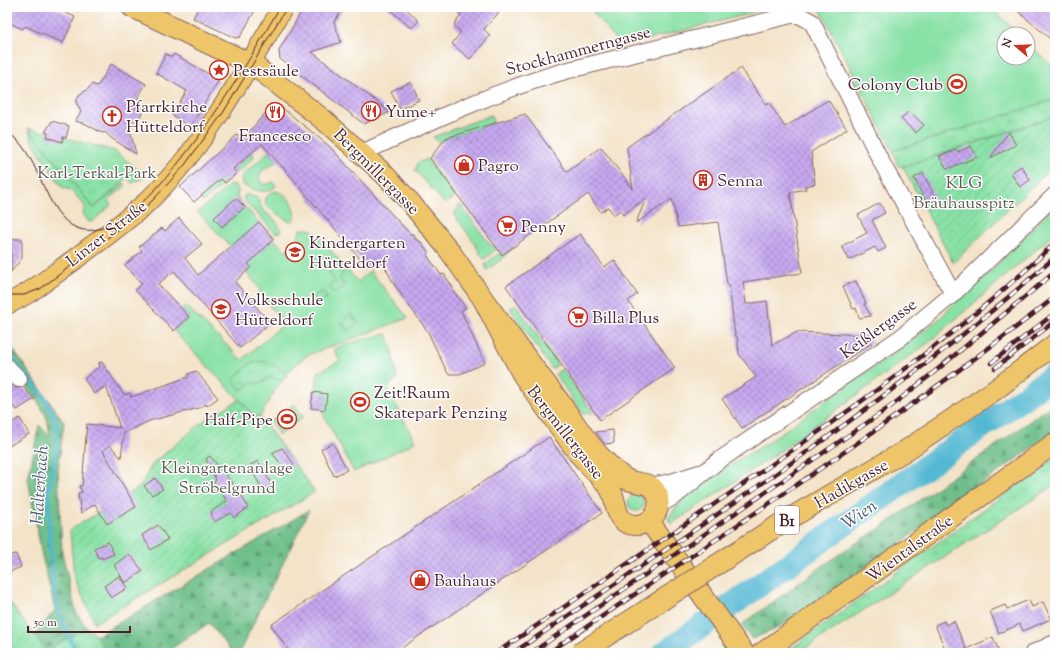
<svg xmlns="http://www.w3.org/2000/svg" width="1062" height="660" viewBox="0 0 1062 660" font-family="'Sorts Mill Goudy',serif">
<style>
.grass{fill:#88e1a6;stroke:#698068}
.forest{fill:url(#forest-firs);stroke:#5c6f5b}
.park{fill:url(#park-crowns);stroke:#698068}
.garden{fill:url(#garden-furrows);stroke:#698068}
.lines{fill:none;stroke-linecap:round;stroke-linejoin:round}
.stream{stroke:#53b8d2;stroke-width:4}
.river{stroke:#53b8d2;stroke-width:24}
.building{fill:url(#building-cross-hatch)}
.minor-casing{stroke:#856462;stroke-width:18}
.major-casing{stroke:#856462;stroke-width:22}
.minor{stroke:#fff;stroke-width:16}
.major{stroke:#eec569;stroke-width:20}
.tram{stroke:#4a1f2b;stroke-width:1}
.rail-casing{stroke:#4a1f2b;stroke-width:4.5}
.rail{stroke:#fff;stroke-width:3;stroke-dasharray:9;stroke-linecap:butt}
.major-bridge-casing{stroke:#856462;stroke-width:22;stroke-linecap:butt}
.major-bridge{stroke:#eec569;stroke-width:20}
.labels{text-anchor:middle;stroke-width:3;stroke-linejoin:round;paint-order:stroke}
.shield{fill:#fff;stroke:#80626b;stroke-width:1}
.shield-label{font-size:16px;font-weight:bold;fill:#4a1f2b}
.street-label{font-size:17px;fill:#4a1f2b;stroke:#fff}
.poi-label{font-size:17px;fill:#4a1f2b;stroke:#fff;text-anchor:start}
.park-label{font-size:17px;fill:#5d5950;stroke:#fff}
.water-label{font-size:18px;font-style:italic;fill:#4e5c6e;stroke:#fff}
</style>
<defs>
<pattern id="forest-firs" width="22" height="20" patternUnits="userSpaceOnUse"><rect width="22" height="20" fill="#6ebf8b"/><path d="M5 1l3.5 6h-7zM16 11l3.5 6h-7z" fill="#5c9b72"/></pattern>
<pattern id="park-crowns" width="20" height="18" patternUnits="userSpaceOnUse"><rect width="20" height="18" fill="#88e1a6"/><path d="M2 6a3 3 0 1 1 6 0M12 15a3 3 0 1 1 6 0" fill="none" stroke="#77c18f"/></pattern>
<pattern id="garden-furrows" width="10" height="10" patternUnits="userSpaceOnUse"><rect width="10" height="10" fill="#88e1a6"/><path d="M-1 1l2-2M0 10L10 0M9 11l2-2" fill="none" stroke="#77c18f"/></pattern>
<pattern id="building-cross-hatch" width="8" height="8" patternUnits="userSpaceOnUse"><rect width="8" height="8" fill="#c6a9f0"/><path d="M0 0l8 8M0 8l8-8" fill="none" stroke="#a389c3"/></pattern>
</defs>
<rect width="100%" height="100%" fill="#fff"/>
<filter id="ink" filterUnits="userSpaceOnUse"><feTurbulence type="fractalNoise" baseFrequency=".025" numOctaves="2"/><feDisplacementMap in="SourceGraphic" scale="8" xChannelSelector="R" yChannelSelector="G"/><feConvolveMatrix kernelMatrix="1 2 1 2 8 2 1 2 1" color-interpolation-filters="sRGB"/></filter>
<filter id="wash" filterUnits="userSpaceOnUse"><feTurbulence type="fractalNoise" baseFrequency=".012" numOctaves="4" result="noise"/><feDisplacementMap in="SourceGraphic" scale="16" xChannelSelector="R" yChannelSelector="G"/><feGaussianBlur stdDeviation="0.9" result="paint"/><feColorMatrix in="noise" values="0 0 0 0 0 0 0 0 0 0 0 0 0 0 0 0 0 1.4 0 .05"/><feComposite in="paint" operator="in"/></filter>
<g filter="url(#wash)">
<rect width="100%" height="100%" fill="#f3e3c8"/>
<g class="grass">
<polygon points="589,7 776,7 629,44 618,43"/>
<polygon points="819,7 991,7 1019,34 1004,34 1004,58 1028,58 1028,43 1055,69 1055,104 893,151"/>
<polygon points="491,115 494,123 446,138 439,142 433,137"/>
<polygon points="28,128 94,208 124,183 126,185 108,201 111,205 93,221 89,222 83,214 85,206 72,191 62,187 43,158 31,138"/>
<polygon points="253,152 254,157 237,173 233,169"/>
<path d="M268 152 278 161C270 166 259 169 259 179L264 185 274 182 276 186C267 195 252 191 242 184L241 177Z"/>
<polygon points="427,159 455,196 445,204 415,170 418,163"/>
<polygon points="137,169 146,177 132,183 128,178"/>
<polygon points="221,179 225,183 203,202 200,197"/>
<path d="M231 184 235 185 238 191 237 198 282 248 286 250 293 248 301 229H310L315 232 358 282 370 271 408 318 308 355C285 369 273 394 260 417L259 415 256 417 174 331 189 317 182 309 186 306 242 360 285 323 258 293 261 290 246 272 250 267 198 212Z"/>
<path d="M276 191C289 194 294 206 295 218L291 222C288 222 269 208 266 206 264 197 268 193 276 191Z"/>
<path d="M246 194 258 198C261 216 277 215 281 231L280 233 274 232 245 201 243 197Z"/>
<polygon points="460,204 491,246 495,246 497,248 485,259 483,258 472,239 454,215"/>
<path d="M1055 205V233L928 343 779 452 671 524 668 519C680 497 702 485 723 472L721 470 766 444 821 404 920 334 939 319 971 287 994 268Z"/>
<polygon points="514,247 502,259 487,270 485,264 500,253 502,255"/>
<polygon points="516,305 558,364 552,369 511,310 511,307"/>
<polygon points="387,334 392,349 397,378 393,383 390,383 389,391 415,442 354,472 323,414 327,394 315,393 318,372 340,361 334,349 363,339"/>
<polygon points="562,369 593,413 583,414 555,374"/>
<polygon points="294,404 303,417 279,435 270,422"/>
<circle cx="636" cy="503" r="8"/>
</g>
<g class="forest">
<polygon points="7,341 64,422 58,470 62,553 76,612 93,638 309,510 239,653 233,653 209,623 165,653 7,653 31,640 55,610 42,556 28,479 39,425 50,436 46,416 37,400 7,363"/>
<polygon points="1055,403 1055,431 828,595 776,629 752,639 741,625 845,550 882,527"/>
</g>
<g class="park">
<polygon points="1055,99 1055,116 903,167 898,166 893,151"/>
<polygon points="28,128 115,151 137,169 94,208"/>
<polygon points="337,266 343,274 339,278 345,286 335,294 328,286 335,280 329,273"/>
<polygon points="322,291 327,298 314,307 309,300"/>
<polygon points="351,314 358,323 348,331 341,322"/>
<polygon points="265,361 288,373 282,381 271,377 259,383 251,383 241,390 233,379 251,363"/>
<polygon points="1055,458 1055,485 798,653 785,653"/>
<path d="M88 628C96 633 100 646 108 653H52L55 645Z"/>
</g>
<g class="garden">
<polygon points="1055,116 1055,164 953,263 903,167"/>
<polygon points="239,400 255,417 259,415 315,492 95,623 74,578 70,530 140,487 153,463 209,417"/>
<polygon points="7,599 48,653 7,653"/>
</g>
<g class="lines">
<path class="stream" d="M7 353C22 372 50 398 56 422 61 447 51 467 49 491 48 506 49 522 50 537 51 577 55 619 78 653"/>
<polyline class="river" points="664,653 1055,375"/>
</g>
<g id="blocks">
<g class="building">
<polygon points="7,7 53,7 75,17 63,43 25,26 23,29 7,22"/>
<polygon points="199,7 257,7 240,37 235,38 193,18"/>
<polygon points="304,7 344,7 334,22 341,42 312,52 390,112 364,124 280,59 279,51"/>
<polygon points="387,7 404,7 419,21 411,28"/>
<polygon points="452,7 504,7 484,29 490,36 470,59 452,44 461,32 454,25 461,15"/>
<polygon points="1013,7 1055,7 1055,43"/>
<polygon points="166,54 172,57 174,54 219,80 190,127 172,115 187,91 156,73"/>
<polygon points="111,64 146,84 133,106 143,110 138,121 128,122 136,154 111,138 105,132 102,133 86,124 75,121 81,112 76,102 79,95 88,89 92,84 97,86 99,84"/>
<polygon points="741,68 766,105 769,103 785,127 828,100 847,129 811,152 815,184 805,186 806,189 790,192 802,273 743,282 746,304 767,301 772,345 797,332 868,335 872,343 742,428 722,399 756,377 739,354 737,336 735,336 729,284 727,284 718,222 678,227 672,199 636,223 646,198 623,215 620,210 614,215 608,207 601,212 588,194 502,255 430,158 446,138 525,114 567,172 601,147 633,189 627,147"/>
<polygon points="411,82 419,100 400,109 391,91"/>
<polygon points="275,105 280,106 329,146 410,234 413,234 415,239 421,242 429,253 427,255 441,275 444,274 452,286 454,292 466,308 461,311 485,363 460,374 448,374 428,332 395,286 382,261 373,267 370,264 367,267 293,179 262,144 233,169 237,173 225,183 221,179 194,202 180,187 237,135 242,140 268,110"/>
<polygon points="909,111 924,125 916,133 901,119"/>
<polygon points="52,121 69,126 66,138 63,137 62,142 47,137 48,133 45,132"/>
<polygon points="1009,132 1016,145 990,158"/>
<polygon points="971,146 977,157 947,169 939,156 957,150 958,152"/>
<polygon points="1021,166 1030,180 1020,187 1011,173"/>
<polygon points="923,173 938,203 929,208 914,178"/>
<polygon points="236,198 245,207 222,227 214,218"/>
<polygon points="880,203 885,213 872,220 886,248 878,252 875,247 849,260 842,246 867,233 858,215"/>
<polygon points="179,218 202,244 185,258 198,275 259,222 274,239 248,264 251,267 235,282 270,323 240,348 174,271 158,284 189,317 174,331 135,290 142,284 125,265 142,251 139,247 162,228 165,231"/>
<polygon points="580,234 604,267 614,260 637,294 628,301 675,368 600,420 506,286"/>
<polygon points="11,239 22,239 22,258 11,272"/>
<polygon points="856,281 866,304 864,304 871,316 859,318 856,308 853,309 843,286"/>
<polygon points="102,362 124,395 130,393 131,397 188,377 188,374 196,371 218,398 207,406 206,404 199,408 149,421 124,433 121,458 110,445 103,451 136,507 107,524 95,504 81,513 78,493 82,492 79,486 82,486 87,424 120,428 106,386 94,394 84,379 96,369 100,367 99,363"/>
<polygon points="7,380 16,388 23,387 34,399 17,410 7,401"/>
<polygon points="313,392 327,394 325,410 311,408"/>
<polygon points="20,418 29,434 7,447 7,425"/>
<polygon points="613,430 614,443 605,444 596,432"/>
<polygon points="549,437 602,513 394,653 290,653 271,625"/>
<polygon points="333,443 347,470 334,476 321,449"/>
<polygon points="282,448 294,464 286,470 272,453"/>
<polygon points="210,456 241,494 248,508 234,518 231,513 214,522 211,512 227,501 214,482 216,480 206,459"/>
<polygon points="258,461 272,485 263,490 249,466"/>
<polygon points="155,478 163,489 152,495 144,486"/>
<polygon points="158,525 168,539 151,550 142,535"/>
<polygon points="108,542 114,554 102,559 102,557 98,558 94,548"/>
<polygon points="16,554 21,567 7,573 7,556"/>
<polygon points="129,554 143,571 125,583 114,565"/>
<polygon points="119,576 127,588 111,598 104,586"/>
<polygon points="1029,600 1032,607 1043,602 1051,619 1023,631 1020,624 999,633 990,611 1005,605 1007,609"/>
<polygon points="944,621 946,625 954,621 966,649 993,637 1000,653 947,653 935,625"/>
</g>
</g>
</g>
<g filter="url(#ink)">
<use href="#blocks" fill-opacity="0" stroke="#856462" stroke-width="1"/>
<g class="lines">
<defs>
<g id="minor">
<path d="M362 153C429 122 495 91 565 71L791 15H799L812 22 882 163 953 294"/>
<polyline points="7,367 19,379"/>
<polyline points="650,486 671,482 699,473"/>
<polyline points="659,505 675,496 718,461 900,338 953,294 1055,195"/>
<polyline points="1033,653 1055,643"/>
</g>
<g id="major">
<path d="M132 7 253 65 325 121 383 173 410 202 449 250 483 299 522 374 577 452 610 488C618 502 613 524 635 525 651 526 663 509 657 494 650 480 639 485 628 480 618 475 607 463 599 455 584 438 572 419 559 401 533 367 508 333 483 299"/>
<path d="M7 304C32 293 53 275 75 259 99 241 124 223 146 203 204 148 243 75 283 7"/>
<polyline points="995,390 1055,344"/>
<polyline points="649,521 744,653"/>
<polyline points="762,653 1055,443"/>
</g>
</defs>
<use href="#minor" class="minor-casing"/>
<use href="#major" class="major-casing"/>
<use href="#minor" class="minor"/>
<use href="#major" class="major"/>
<g class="tram">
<path d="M7 132C39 151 42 206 71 225 135 267 254 51 280 7"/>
<polyline points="7,295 24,295 40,289 134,218 154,199 184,166 223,113 287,7"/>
</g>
<defs>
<g id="rail">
<polyline points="991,363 1055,313"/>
<polyline points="995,368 1055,321"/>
<path d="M496 653C584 594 671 534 758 474 861 403 964 330 1055 243"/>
<path d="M513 653C698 527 887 406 1055 257"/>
<polyline points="531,653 890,407 938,369 1055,272"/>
<path d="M548 653C718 537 893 425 1055 297"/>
</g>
</defs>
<use href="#rail" class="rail-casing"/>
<use href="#rail" class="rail"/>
<defs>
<polyline id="major-bridge" points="580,653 780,524 905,451 995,390"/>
</defs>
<use href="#major-bridge" class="major-bridge-casing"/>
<use href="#major-bridge" class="major-bridge"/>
</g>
</g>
<defs>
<symbol id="sight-ring" viewBox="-11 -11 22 22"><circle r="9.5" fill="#fff" stroke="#c8321e" stroke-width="1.5"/><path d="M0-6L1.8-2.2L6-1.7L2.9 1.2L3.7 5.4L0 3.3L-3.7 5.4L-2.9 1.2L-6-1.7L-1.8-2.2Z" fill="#c8321e"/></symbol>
<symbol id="stadium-ring" viewBox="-11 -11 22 22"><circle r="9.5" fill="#fff" stroke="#c8321e" stroke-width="1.5"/><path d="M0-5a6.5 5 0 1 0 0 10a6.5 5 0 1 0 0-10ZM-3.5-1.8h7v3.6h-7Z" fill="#c8321e"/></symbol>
<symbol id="restaurant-ring" viewBox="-11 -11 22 22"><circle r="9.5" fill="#fff" stroke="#c8321e" stroke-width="1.5"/><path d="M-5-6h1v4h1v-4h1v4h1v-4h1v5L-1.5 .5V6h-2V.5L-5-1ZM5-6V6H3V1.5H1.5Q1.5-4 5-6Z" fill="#c8321e"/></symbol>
<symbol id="church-ring" viewBox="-11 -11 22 22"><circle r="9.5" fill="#fff" stroke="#c8321e" stroke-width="1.5"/><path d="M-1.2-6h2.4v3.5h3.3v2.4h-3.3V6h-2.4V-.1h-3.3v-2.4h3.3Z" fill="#c8321e"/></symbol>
<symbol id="shop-ring" viewBox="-11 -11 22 22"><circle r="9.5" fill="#fff" stroke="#c8321e" stroke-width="1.5"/><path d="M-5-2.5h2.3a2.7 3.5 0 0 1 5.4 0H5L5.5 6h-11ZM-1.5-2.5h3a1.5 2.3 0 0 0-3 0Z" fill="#c8321e"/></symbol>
<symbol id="building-ring" viewBox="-11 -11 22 22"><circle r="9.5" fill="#fff" stroke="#c8321e" stroke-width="1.5"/><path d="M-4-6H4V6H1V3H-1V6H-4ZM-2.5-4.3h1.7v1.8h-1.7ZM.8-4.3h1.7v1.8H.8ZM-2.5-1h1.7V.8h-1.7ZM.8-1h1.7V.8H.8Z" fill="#c8321e"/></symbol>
<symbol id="supermarket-ring" viewBox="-11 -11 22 22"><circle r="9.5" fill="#fff" stroke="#c8321e" stroke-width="1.5"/><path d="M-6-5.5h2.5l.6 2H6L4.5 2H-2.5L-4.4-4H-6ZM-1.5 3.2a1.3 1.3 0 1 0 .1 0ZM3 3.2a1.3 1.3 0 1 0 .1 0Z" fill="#c8321e"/></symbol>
<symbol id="school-ring" viewBox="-11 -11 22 22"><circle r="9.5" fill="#fff" stroke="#c8321e" stroke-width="1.5"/><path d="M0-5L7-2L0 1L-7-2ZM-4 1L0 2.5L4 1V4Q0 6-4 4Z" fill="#c8321e"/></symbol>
</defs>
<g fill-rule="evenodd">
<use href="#sight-ring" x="208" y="59" width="22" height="22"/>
<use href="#stadium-ring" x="946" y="73" width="22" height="22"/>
<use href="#restaurant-ring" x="360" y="100" width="22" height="22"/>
<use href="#restaurant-ring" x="264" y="101" width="22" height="22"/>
<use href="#church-ring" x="101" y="105" width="22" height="22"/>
<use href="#shop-ring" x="453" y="154" width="22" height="22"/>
<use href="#building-ring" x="692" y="169" width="22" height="22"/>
<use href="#supermarket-ring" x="496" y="215" width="22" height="22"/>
<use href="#school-ring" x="284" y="241" width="22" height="22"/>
<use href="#school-ring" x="210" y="298" width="22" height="22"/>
<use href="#supermarket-ring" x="567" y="306" width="22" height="22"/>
<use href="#stadium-ring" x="349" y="391" width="22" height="22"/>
<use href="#stadium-ring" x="276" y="408" width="22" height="22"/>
<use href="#shop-ring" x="409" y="569" width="22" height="22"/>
</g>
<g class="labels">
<rect class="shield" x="775" y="506" width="24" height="28" rx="3"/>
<g class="shield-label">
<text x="787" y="526">B1</text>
</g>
<g class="street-label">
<text transform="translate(578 50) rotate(-15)" y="6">Stockhammerngasse</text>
<text transform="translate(377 171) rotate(45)" y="6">Bergmillergasse</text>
<text transform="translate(106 233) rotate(-38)" y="6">Linzer Straße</text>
<text transform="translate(878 328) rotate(-36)" y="6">Keißlergasse</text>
<text transform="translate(566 432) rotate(52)" y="6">Bergmillergasse</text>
<text transform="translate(851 483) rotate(-30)" y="6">Hadikgasse</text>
<text transform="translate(909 548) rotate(-36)" y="6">Wientalstraße</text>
</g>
<g class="poi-label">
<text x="233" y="76">Pestsäule</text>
<text x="943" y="90" text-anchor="end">Colony Club</text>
<text x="126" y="112">Pfarrkirche<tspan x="126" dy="20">Hütteldorf</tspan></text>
<text x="385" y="117">Yume+</text>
<text x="275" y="141" text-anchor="middle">Francesco</text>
<text x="478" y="171">Pagro</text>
<text x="717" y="186">Senna</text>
<text x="521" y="232">Penny</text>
<text x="309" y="248">Kindergarten<tspan x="309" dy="20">Hütteldorf</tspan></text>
<text x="235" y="305">Volksschule<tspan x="235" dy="20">Hütteldorf</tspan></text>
<text x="592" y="323">Billa Plus</text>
<text x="374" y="398">Zeit!Raum<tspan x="374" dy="20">Skatepark Penzing</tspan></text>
<text x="273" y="425" text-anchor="end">Half-Pipe</text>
<text x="434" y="586">Bauhaus</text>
</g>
<g class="park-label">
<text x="97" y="178">Karl-Terkal-Park</text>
<text x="964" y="188">KLG<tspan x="964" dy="20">Bräuhausspitz</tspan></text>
<text x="227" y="473">Kleingartenanlage<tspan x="227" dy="20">Ströbelgrund</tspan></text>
</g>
<g class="water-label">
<text transform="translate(39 485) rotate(-86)" y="6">Halterbach</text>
<text transform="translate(859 514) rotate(-35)" y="6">Wien</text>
</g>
</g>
<rect width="1062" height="660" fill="none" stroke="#fff" stroke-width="24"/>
<g transform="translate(1016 46) rotate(289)"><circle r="19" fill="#ffffff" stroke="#b7a5aa"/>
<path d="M0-3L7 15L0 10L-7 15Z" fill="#c8321e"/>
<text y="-6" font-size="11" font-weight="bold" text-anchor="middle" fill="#4a1f2b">N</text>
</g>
<path d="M28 626v6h102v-6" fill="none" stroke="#4a1f2b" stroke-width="2"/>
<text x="34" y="626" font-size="12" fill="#4a1f2b" stroke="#ffffff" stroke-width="3" paint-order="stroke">50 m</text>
</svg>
